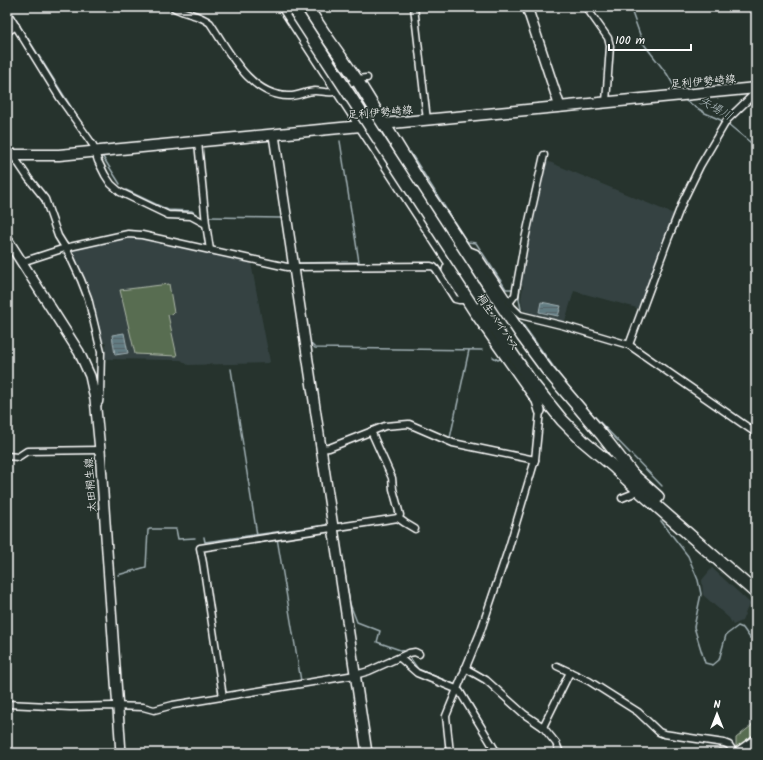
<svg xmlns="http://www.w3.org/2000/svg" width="763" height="760" viewBox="0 0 763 760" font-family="Kalam,'Klee One',sans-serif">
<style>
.built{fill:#354342}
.grass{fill:url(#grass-tufts);stroke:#acb6a8}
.park{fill:#596d51;stroke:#acb6a8}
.water{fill:url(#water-rules);stroke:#a1b0b4}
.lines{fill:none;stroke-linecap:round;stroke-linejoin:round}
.stream{stroke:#a1b0b4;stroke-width:1.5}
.street-casing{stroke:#fff;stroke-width:9}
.secondary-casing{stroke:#fff;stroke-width:12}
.primary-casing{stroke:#fff;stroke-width:13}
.highway-casing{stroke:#fff;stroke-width:14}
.street{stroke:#26332d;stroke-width:6}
.secondary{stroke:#26332d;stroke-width:9}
.primary{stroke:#26332d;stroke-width:10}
.highway{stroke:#26332d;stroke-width:11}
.highway-bridge-casing{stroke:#fff;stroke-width:14;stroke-linecap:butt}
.highway-bridge{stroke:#26332d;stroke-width:11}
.labels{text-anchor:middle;stroke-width:3;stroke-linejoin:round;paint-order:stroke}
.street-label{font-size:11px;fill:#fff;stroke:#26332d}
.water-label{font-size:12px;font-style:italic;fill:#b0bdc0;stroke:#26332d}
</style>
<defs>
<pattern id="grass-tufts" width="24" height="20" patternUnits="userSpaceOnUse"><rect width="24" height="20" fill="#596d51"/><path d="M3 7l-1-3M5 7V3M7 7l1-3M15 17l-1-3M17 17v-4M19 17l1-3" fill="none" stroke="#72836b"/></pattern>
<pattern id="water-rules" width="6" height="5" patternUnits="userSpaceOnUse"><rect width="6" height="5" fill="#627b82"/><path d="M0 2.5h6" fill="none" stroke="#576467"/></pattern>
</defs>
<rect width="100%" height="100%" fill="#26332d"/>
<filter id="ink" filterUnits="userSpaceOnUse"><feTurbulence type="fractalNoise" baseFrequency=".025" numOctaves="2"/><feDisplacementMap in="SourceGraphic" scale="8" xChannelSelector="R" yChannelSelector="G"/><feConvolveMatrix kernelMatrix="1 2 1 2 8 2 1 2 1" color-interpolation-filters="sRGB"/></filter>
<g filter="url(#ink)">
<g class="built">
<polygon points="547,161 676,215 664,241 639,307 637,308 574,291 565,321 562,323 536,317 534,314 523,310 521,299 523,286 521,283 541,172"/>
<polygon points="128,237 141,238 156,241 251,263 270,362 268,363 188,365 181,360 107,359 105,357 106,343 101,342 70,251"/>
<polygon points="712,568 751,604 747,609 742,621 733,625 729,618 703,595 702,580"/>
</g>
<polygon class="grass" points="756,722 756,733 729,753 713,753 720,748 728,752 736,746 736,738"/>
<polygon class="park" points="169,284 174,313 168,315 177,356 135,354 120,290"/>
<g class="water">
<polygon points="541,302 561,306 558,316 539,312"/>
<polygon points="124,333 128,353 115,355 112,335"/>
</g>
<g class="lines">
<g class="stream">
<polyline points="8,7 85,129"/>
<polyline points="630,7 643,43 667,74 677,91"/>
<polyline points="371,91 381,108 388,114 406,113 407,115"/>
<polyline points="686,101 705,113 725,122"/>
<polyline points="728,124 756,147"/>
<polyline points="410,152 465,239 468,242 476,243 506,289 513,289"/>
<polyline points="101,154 120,184"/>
<polyline points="126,190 168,210 192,211 201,218 204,217"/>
<polyline points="208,217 281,218"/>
<polyline points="297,263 359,262 340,141"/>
<polyline points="520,284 519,299 521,309"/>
<polyline points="521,322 563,380 593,415 662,486"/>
<polyline points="310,343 315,348 482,350"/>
<polyline points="493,357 498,360 500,359"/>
<polyline points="231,369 243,445"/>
<polyline points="321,418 325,444"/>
<polyline points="450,438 469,350"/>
<polyline points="243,448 257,535"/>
<polyline points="661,521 688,556 698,580 701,594 694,627 705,663 713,665 719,660 726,635 738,626 743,628 750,638 756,640"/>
<polyline points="338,531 350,604 357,622 380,631 377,642 406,652"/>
<polyline points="204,537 205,542 326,525"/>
<polyline points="277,538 301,681"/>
<polyline points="118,575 146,567 148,530 150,529 176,529 178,539 195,538"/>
<polyline points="408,655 418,669 456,685"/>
<polyline points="459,687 462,688 501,753"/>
</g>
<defs>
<g id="street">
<path d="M173 7C185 15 198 13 210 23 229 51 249 95 288 96 297 97 306 91 315 91 321 91 327 93 333 92 346 91 354 77 367 78"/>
<polyline points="414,7 427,120"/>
<polyline points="586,7 608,38 610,46 606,102"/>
<polyline points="7,12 60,98 93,145 98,161 105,175 111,184 120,192 168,215 191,216 206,224 210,250"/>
<polyline points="7,32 16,26"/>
<polyline points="198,142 206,224"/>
<polyline points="12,154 29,179 45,199 58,236 68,252 81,280 88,298 101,352 100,395 99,402 97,405"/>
<polyline points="467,253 471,251 476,253 512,307 520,315 565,326 629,345 756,433"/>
<polyline points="22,262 65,248 128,234 142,235 287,267 431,266 434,267 436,269 455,299 459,300 465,300"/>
<polyline points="509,303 515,295 525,239 544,155"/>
<polyline points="629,345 667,242 683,201 700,166 727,120 754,94 755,88"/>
<polyline points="371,431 392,478 393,489 400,515 398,518 405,523 415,529"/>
<polyline points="321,449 329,448 385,426 409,424 453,443 535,460"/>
<polyline points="7,456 18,457 27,451 100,450"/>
<polyline points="622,498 632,494 637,489"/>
<polyline points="400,658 417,673 456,689 460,692 497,753"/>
<polyline points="557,666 589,681 638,712 659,732 664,734 724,743 729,745 731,748"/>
<polyline points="465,668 486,680 524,714 543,727 556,743 560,753"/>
<polyline points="223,697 203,563 200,548 398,518"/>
<polyline points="7,704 70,707 113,706 143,707 154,710 173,705 355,675 369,671 409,653 415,652 419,654"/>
<polyline points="543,727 570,672"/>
<polyline points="450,753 446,716 480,633 509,547 535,460 540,411"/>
</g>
<g id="secondary">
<polyline points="527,7 560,107"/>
<polyline points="274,135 367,753"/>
<polyline points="7,239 79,352 90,376 95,399 100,450 121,753"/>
<path d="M467 253C460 257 449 262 447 270L474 312 537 401 540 411"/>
</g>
<polyline id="primary" points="7,155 59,155 756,88"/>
<g id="highway">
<polyline points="284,7 456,271 532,383 562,420 583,441 621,473"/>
<polyline points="307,7 326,36 357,80 421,184 522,336 547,370 602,435 634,476"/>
<polyline points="616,469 637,489 756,593"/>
<polyline points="629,471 658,497"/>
<polyline points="739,753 756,741"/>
</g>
</defs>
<use href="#street" class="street-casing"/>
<use href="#secondary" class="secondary-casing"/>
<use href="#primary" class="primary-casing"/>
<use href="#highway" class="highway-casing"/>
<use href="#street" class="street"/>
<use href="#secondary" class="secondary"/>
<use href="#primary" class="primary"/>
<use href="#highway" class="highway"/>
<defs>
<polyline id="highway-bridge" points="295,11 483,300"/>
</defs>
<use href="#highway-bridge" class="highway-bridge-casing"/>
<use href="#highway-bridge" class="highway-bridge"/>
</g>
</g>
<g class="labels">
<g class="street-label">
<text transform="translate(703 81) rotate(-5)" y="4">足利伊勢崎線</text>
<text transform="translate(380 112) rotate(-5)" y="4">足利伊勢崎線</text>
<text transform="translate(498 322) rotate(56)" y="4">桐生バイパス</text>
<text transform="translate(90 485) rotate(-94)" y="4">太田桐生線</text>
</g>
<g class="water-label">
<text transform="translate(716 108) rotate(29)" y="4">矢場川</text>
</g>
</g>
<rect width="763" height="760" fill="none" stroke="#26332d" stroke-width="24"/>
<rect x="12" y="12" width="739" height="736" fill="none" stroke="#fff" stroke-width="1.5" filter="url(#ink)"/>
<g transform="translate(717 714)" stroke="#26332d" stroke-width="3" paint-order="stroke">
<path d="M0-3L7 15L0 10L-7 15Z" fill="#ffffff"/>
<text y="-6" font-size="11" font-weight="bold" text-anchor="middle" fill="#ffffff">N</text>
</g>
<path d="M609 44v6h82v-6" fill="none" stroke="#ffffff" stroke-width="2"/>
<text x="615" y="44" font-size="12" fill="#ffffff" stroke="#26332d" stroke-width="3" paint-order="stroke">100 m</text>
</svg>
